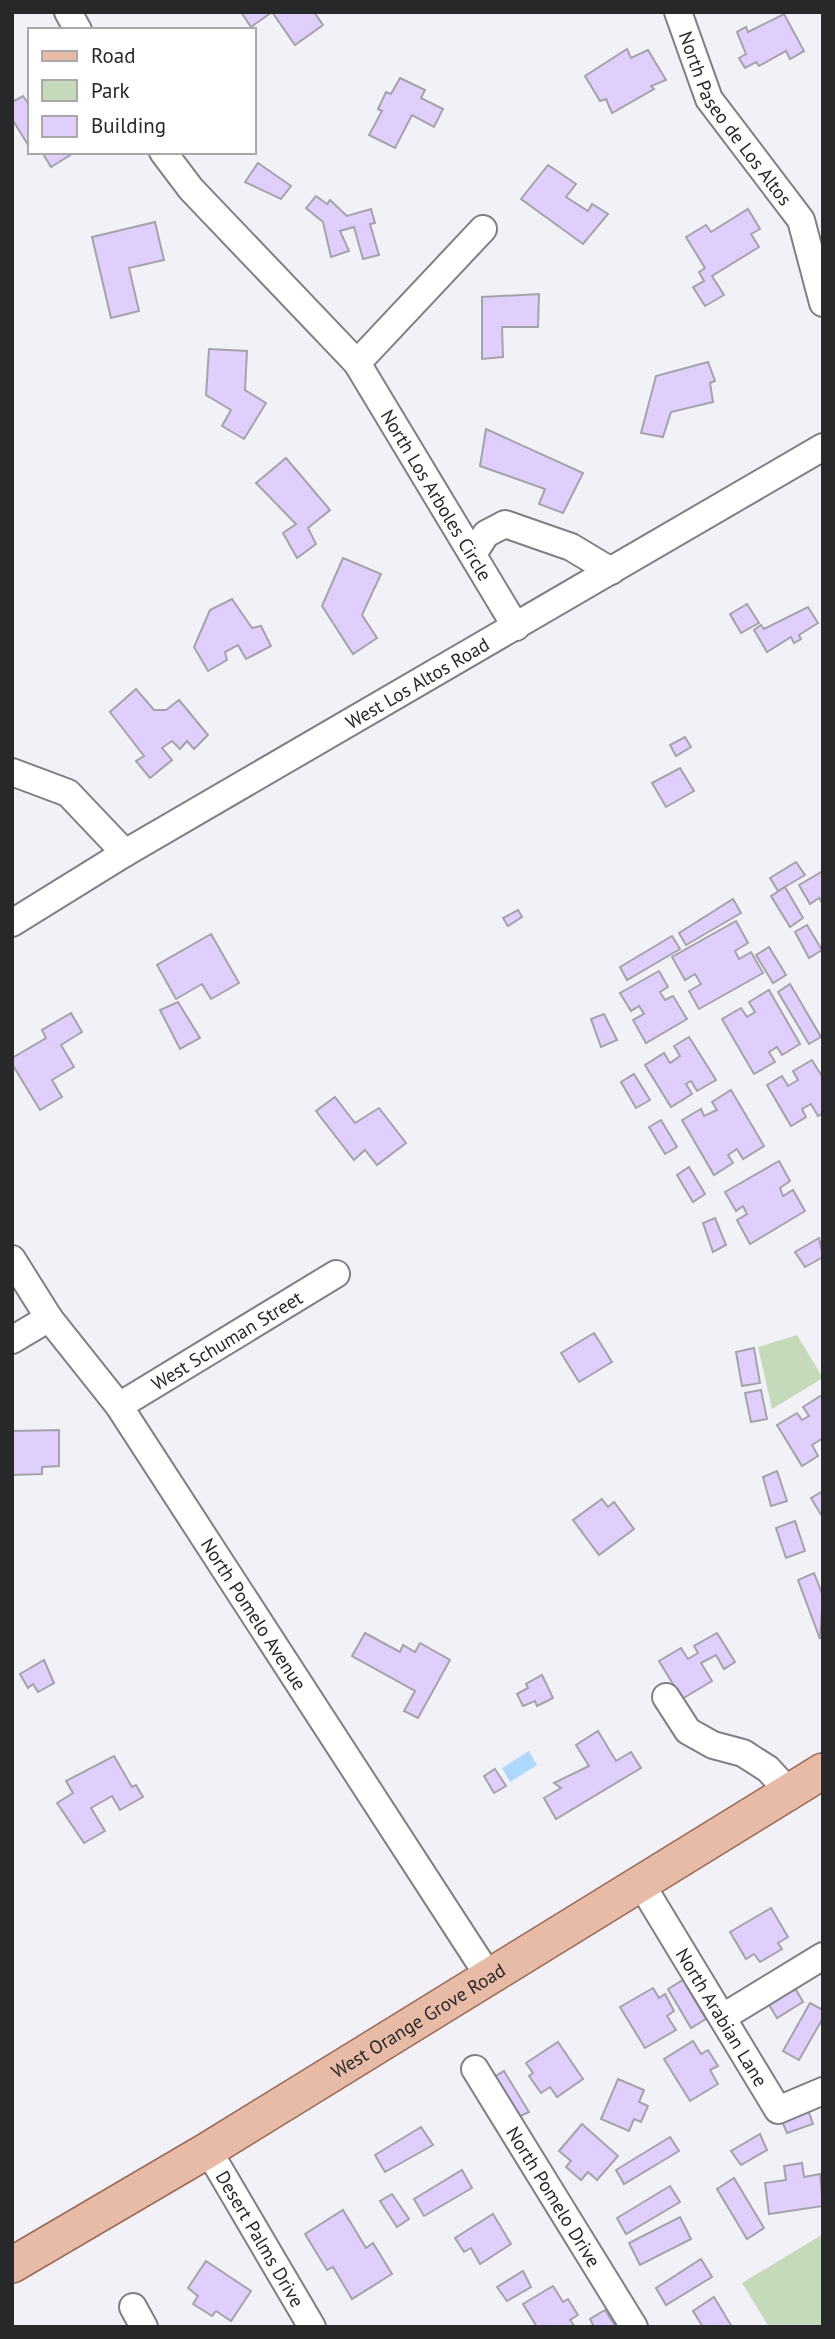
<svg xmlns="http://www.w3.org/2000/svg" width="835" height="2339" viewBox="0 0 835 2339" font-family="'PT Sans',sans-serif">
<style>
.green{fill:#c5dabb}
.water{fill:#afd9fc}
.building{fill:#e0cefc;stroke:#a5a3aa;stroke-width:2}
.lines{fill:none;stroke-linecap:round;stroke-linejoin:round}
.minor-casing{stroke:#817e85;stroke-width:30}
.major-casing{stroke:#9a6a55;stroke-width:38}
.minor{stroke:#fff;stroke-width:26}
.major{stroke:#e8bba7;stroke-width:35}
.labels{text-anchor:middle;stroke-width:5;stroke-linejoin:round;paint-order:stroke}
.street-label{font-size:19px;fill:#28272a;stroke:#fff}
</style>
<rect width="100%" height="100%" fill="#f3f1f8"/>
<g class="green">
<polygon points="797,1335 823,1378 772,1409 758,1347"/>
<polygon points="823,2234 823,2327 769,2327 742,2283"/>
</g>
<polygon class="water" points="529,1751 537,1765 510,1782 502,1768"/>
<g class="building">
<polygon points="241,12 272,12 251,27"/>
<polygon points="272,12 314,12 323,25 295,45"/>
<polygon points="784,14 804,51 790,59 786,51 759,66 756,62 745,68 739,58 746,54 737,32 746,27 748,32"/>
<polygon points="627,49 631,58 648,50 666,80 651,86 654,89 612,113 606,99 600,101 585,76"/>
<polygon points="400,78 425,90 421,98 443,109 434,127 412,115 395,148 369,135 382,111 378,109 386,92 391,94"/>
<polygon points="23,96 30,106 30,148 12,119 12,102"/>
<polygon points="42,152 75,152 51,167"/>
<polygon points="258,163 291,186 281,199 245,182"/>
<polygon points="548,165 576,184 566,197 588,211 592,204 608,214 583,244 521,199"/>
<polygon points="316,196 327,204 330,200 347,216 371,209 375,223 370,224 379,255 363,259 354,227 340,231 349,251 331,257 323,222 306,208"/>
<polygon points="748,209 760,229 751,234 759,247 712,276 724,295 705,306 693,287 704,281 699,272 705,268 686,237 706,225 711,232"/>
<polygon points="155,222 164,260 129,268 139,311 111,318 92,237"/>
<polygon points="539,294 538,327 502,327 503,357 482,359 482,297"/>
<polygon points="209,349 247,351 245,390 266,403 244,439 222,426 231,410 206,395"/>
<polygon points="708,362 715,381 710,383 713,402 671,412 663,437 641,433 656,376"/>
<polygon points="486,429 583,473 563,513 539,504 545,489 480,466"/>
<polygon points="286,458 330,510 308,528 316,544 297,558 283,533 296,524 256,483"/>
<polygon points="343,558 381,574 362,615 377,638 353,654 322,606"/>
<polygon points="232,599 252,628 261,626 271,646 246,659 238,645 225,652 227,660 208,671 194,647 210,610"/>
<polygon points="747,604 759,623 741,633 730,614"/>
<polygon points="808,607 818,623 799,635 801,639 794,643 791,637 767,652 754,630 761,625 764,629"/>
<polygon points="136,689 154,710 166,710 179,700 208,735 194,749 187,741 180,749 172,741 162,748 172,760 150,778 136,761 144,756 110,712"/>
<polygon points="685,737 691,747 676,756 670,745"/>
<polygon points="680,768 694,791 666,807 652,783"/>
<polygon points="796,862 805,875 778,891 770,878"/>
<polygon points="823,871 823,904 819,898 810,904 799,885"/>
<polygon points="785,887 803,918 790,927 771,896"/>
<polygon points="733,899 741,913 686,945 679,933"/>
<polygon points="518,910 522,917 508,926 503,918"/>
<polygon points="736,921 748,943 735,951 739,959 751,952 763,973 699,1009 689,991 701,984 695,974 685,980 672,957"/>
<polygon points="807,925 822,950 809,958 795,932"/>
<polygon points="211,934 239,983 211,999 202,984 176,999 157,965"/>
<polygon points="672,936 680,949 627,980 620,967"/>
<polygon points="769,947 786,975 773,983 756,955"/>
<polygon points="659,971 668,987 660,992 665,1000 673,996 687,1019 646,1043 633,1020 644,1014 639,1006 631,1011 620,993"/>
<polygon points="790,984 821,1037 809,1044 778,992"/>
<polygon points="769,990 800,1044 782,1055 777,1047 769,1052 775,1062 754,1074 722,1019 741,1008 747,1017 755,1012 749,1002"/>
<polygon points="178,1002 200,1038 180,1049 160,1010"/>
<polygon points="71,1013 82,1032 61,1045 74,1067 52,1080 62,1097 40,1110 12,1064 12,1058 46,1038 42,1030"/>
<polygon points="604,1014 617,1040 601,1047 591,1019"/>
<polygon points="689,1037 716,1080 697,1091 691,1081 686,1084 692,1094 671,1107 645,1065 664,1053 670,1063 680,1056 674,1046"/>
<polygon points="812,1060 823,1078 823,1113 818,1116 811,1104 802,1109 806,1117 791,1126 767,1085 782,1076 788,1086 798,1080 793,1071"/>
<polygon points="634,1074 650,1100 636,1108 621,1082"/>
<polygon points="731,1090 764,1146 743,1159 737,1149 728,1155 733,1163 714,1175 682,1120 701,1109 704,1116 717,1110 712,1102"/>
<polygon points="335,1097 355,1123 379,1108 406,1143 377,1165 365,1150 354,1160 316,1111"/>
<polygon points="661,1120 677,1147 665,1154 649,1127"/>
<polygon points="779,1161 790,1181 780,1188 783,1196 793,1190 805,1211 750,1244 737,1220 747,1214 743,1206 736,1211 725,1192"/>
<polygon points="689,1167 705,1194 693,1202 677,1175"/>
<polygon points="715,1218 726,1245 713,1252 703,1223"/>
<polygon points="819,1238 823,1257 805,1267 795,1252"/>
<polygon points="594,1333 612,1362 579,1382 561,1353"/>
<polygon points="754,1348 760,1383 742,1386 736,1352"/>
<polygon points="761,1390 767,1419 751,1422 745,1393"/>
<polygon points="822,1395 823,1438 812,1445 818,1456 802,1466 777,1425 797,1413 802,1420 809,1416 803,1407"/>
<polygon points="59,1430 59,1466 42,1467 42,1474 12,1475 12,1431"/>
<polygon points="777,1471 787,1501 771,1506 763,1477"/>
<polygon points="823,1491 823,1518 811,1498"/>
<polygon points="602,1499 608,1507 614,1502 634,1529 599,1555 573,1520"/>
<polygon points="795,1521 805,1551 786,1558 776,1528"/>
<polygon points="814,1573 823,1596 820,1639 798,1580"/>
<polygon points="365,1633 400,1652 403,1645 415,1652 420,1643 450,1660 418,1718 404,1711 415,1691 352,1656"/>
<polygon points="717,1633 735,1662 724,1669 716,1655 701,1663 712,1681 682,1699 659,1661 681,1648 688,1659 698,1653 694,1646"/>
<polygon points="44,1660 54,1683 38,1692 33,1684 28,1688 20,1674"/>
<polygon points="542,1675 553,1698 537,1706 535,1701 523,1706 517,1694 528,1688 526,1684"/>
<polygon points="598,1731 616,1761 631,1752 641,1768 556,1819 544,1798 561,1788 554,1783 589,1766 576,1745"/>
<polygon points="114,1756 132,1787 136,1785 143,1797 120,1810 112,1796 91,1808 105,1831 84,1843 57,1803 73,1793 66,1781"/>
<polygon points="495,1769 506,1786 494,1793 484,1776"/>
<polygon points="771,1908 788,1937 778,1943 782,1949 760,1962 754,1954 746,1959 730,1932"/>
<polygon points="683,1980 706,2019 691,2028 668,1989"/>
<polygon points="653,1988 659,1998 665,1994 674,2011 667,2016 676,2030 645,2048 620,2007"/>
<polygon points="795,1988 803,2002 777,2018 768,2003"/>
<polygon points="810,2003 823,2010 823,2018 799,2060 783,2051"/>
<polygon points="693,2041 701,2054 708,2050 718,2066 710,2070 718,2084 690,2101 664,2059"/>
<polygon points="558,2042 583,2079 557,2097 550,2087 541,2093 529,2076 533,2073 526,2063"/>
<polygon points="504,2071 529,2112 514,2119 491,2079"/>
<polygon points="618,2079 644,2090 639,2102 648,2106 641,2122 634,2119 629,2131 601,2119"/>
<polygon points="807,2107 813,2124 787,2133 781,2119"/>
<polygon points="582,2124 618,2156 597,2180 588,2172 581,2180 566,2167 571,2161 559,2151"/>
<polygon points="421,2127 433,2145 385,2172 375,2155"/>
<polygon points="760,2134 767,2150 741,2165 731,2151"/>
<polygon points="670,2137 679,2151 624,2184 616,2170"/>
<polygon points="802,2163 804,2177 820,2174 823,2206 769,2214 765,2183 786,2180 784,2166"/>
<polygon points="462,2170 472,2188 424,2216 414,2199"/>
<polygon points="734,2178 764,2228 747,2239 717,2189"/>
<polygon points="670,2186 680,2202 626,2234 617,2218"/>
<polygon points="392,2194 409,2219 397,2227 380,2201"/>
<polygon points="343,2210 366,2248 373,2243 392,2274 352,2299 333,2267 327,2270 305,2234"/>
<polygon points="493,2214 511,2244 480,2264 471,2248 464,2252 455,2238"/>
<polygon points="680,2217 691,2239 640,2265 629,2243"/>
<polygon points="701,2259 712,2277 666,2305 656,2288"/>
<polygon points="206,2261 251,2291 231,2321 216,2311 212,2316 193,2304 198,2296 188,2288"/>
<polygon points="523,2271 531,2287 507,2301 497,2287"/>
<polygon points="553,2286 563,2302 568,2299 578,2315 570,2320 575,2327 537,2327 523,2304"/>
<polygon points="714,2297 732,2327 703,2327 693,2311"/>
<polygon points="605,2310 616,2327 594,2327 590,2319"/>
</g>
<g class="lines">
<defs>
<g id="minor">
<polyline points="68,12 78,30"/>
<path id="s1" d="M678 12 709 99 801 220 823 303"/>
<path id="s2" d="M163 152 191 189 357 363 516 627"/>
<polyline points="357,363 483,229"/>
<polyline points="473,554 486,534 505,524 571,547 611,571"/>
<polyline points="12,772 68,793 125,853"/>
<path id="s3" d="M12 923 125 853 823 447"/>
<path id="s4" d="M12 1259 49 1318 119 1406 488 1975"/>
<polyline points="12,1340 49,1318"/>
<path id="s5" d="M119 1406 336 1274"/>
<polyline points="666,1697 688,1731 713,1745 743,1753 768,1769 789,1792"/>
<path id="s6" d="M640 1882 778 2110 823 2091"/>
<polyline points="723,2017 823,1956"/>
<path id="s7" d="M475 2069 634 2327"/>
<path id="s8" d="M208 2150 312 2327"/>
<polyline points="133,2307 144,2327"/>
</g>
<g id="major">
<path id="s9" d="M12 2265 208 2150 823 1771"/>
</g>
</defs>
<use href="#minor" class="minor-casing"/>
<use href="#major" class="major-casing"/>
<use href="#minor" class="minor"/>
<use href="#major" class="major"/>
</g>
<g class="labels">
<g class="street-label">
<text dy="7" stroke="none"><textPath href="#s1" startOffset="122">North Paseo de Los Altos</textPath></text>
<text dy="7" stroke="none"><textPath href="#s2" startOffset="441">North Los Arboles Circle</textPath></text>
<text dy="7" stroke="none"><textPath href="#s3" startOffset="471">West Los Altos Road</textPath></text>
<text dy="7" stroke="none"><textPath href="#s5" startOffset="126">West Schuman Street</textPath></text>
<text dy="7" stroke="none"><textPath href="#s4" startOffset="430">North Pomelo Avenue</textPath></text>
<text dy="7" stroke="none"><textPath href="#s6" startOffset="158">North Arabian Lane</textPath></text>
<text dy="7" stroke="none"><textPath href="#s9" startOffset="474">West Orange Grove Road</textPath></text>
<text dy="7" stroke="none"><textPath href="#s7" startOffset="150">North Pomelo Drive</textPath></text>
<text dy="7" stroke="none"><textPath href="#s8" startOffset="103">Desert Palms Drive</textPath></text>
</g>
</g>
<rect width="835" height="2339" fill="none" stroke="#28272a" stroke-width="28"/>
<rect x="28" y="28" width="228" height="126" fill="#ffffff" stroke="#a9a9aa" stroke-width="2"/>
<rect x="42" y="51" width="35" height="10" fill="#e8bba7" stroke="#a9a9aa" stroke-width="2"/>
<text x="91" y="63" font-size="21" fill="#28272a">Road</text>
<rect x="42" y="80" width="35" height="21" fill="#c5dabb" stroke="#a9a9aa" stroke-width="2"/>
<text x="91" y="98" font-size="21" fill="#28272a">Park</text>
<rect x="42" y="116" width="35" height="21" fill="#e0cefc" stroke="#a9a9aa" stroke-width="2"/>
<text x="91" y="133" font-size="21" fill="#28272a">Building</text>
</svg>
